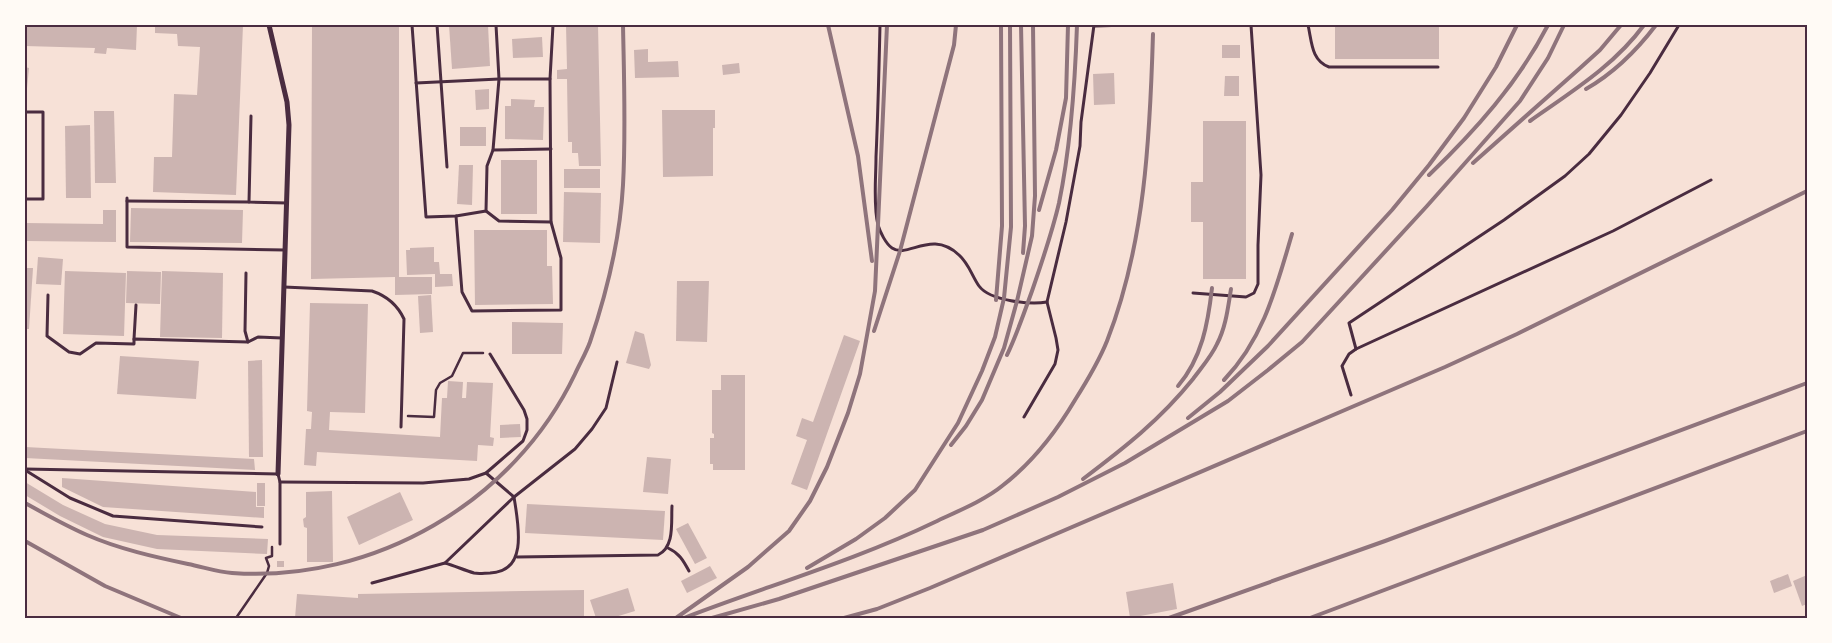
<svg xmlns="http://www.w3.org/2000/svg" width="1832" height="643" viewBox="0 0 1832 643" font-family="Arial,sans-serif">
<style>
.building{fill:#ccb4b1}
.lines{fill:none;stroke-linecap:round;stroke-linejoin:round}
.path{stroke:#4a2c40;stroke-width:2.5}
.service{stroke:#4a2c40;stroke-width:3}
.minor{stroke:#4a2c40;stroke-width:5}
.rail{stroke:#8f747c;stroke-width:4}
.neatline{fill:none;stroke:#4a2c40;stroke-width:2}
</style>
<rect width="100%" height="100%" fill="#f7e1d7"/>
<g class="building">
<polygon points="25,25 137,25 136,50 107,48 106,54 94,53 95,48 25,46"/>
<polygon points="155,25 243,25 236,195 153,192 154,157 172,157 174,94 197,95 200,47 178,46 177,34 155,33"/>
<polygon points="312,25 399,25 399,277 432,277 432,294 395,295 395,277 311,279"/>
<polygon points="449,25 488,25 490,66 452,69"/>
<polygon points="566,25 598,25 601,166 579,166 578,153 572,153 572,142 568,142 567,79 557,79 557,70 567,69"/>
<rect x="1335" y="25" width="104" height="34"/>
<polygon points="542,37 543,57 513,58 512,39"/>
<rect x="1222" y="45" width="18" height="13"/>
<polygon points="648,49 648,62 678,61 679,77 635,78 634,50"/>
<polygon points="739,63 740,73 723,75 722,65"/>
<polygon points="25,67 29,68 27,88 25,88"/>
<polygon points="1114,73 1115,104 1094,105 1093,74"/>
<polygon points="1225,76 1239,76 1239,96 1224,96"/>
<polygon points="489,89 489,109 476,110 475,90"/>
<polygon points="511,99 535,100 534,107 544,107 543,140 505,139 505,106 511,106"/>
<polygon points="662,110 715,110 715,128 713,128 713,176 663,177"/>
<polygon points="94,111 114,111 116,183 95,183"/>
<polygon points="1203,121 1246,121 1246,279 1203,279 1203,222 1191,222 1191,182 1203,182"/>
<polygon points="90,125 91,198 66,198 65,126"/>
<rect x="460" y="127" width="26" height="19"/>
<rect x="501" y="160" width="36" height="54"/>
<polygon points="459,165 473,165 472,205 457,204"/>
<rect x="564" y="169" width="36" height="19"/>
<polygon points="564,192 601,193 600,243 563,242"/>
<polygon points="131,208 243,210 242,243 130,242"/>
<polygon points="103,210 116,210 116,242 25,241 25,223 103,224"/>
<polygon points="474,230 547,230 547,266 552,266 553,304 475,305"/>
<polygon points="434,247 434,262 439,262 440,274 452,274 453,286 435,287 435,274 407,275 406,250 410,250 410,248"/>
<polygon points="38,257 63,259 61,285 36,284"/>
<polygon points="25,268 33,268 29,329 25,329"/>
<polygon points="65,271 126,273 124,336 63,334"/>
<polygon points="127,271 161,272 160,304 126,303"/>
<polygon points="162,271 223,273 222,338 160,337"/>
<polygon points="677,281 709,281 707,342 676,341"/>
<polygon points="431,295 433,332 420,333 418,296"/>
<polygon points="310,303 368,304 365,413 330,412 329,430 440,437 442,398 447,398 448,381 463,382 462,398 466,398 467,382 493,383 490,437 494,438 493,446 478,445 477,461 317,452 316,466 304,465 306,429 311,429 312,412 307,411"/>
<polygon points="512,322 563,323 562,354 512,354"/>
<polygon points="635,331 644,334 651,365 649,369 626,363"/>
<polygon points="844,335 860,341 807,490 791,484 807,440 796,436 802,418 813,422"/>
<polygon points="120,356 199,361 196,399 117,394"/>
<polygon points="262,360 263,457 249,457 248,361"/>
<polygon points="721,375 745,375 745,470 713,470 713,464 710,464 710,438 714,438 714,434 712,433 712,390 721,390"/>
<polygon points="520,424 521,437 500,438 500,425"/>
<polygon points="25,447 254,459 255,470 25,458"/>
<polygon points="647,457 671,459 668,494 643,492"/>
<polygon points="62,478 256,492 256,507 264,507 264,518 103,507 62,487"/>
<polygon points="25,482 63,505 105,524 157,535 268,539 267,554 157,549 103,537 60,516 25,495"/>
<rect x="257" y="483" width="8" height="23"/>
<polygon points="332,491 333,562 307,562 307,528 304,527 303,519 306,517 306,492"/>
<polygon points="400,492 413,520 359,545 347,517"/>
<polygon points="527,504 665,511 663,540 525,533"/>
<polygon points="688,523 707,558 695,564 676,529"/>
<rect x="277" y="561" width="7" height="6"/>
<polygon points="710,566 717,578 687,593 681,581"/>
<polygon points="1788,574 1792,586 1774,593 1770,581"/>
<polygon points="1807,575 1807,604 1802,606 1793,581"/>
<polygon points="1173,583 1177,609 1130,618 1126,592"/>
<polygon points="628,588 635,611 612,618 596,618 590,600"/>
<polygon points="584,590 584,618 295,618 297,594 358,598 358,594"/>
</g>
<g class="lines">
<g class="path">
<polyline points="408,416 434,417 436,390 440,383 452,376 463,353 483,353"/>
<polyline points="236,618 267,573 269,566 266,558 272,556 272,547"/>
</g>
<g class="service">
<polyline points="412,25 426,217 456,216 486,211 487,166 493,150 499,79 496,25"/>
<polyline points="437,25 447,167"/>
<path d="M880 25C879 69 878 113 876 157 876 178 873 206 878 225 880 232 886 244 892 248 908 259 931 229 959 255 969 264 972 276 979 286 990 301 1031 305 1047 302"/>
<path d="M1308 25C1312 42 1311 60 1329 67H1438"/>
<polyline points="1094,26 1129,25"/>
<polyline points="550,79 553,25"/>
<polyline points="416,83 499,79 550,79 551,222 561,258 561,310 472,311 462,292 456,216"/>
<polyline points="25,112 43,112 43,199 25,199"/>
<polyline points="251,116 249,202 287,203"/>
<polyline points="493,150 551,149"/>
<polyline points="127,198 127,247 285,250"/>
<polyline points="127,201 249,202"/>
<polyline points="486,211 499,221 551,222"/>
<polyline points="246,273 245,331 248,342"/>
<path d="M284 287 372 291C387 296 397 304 404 319L401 427"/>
<polyline points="1193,293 1246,297 1254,293 1258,284 1258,245 1261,175 1251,25"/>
<polyline points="48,295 47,336 69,352 80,354 96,343 134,344 134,339 248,342 258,337 282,338"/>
<polyline points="134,339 136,305"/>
<polyline points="1356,349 1349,323 1504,220 1565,176 1589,154 1621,115 1650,73 1679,25"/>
<polyline points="1351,395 1342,366 1349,354 1356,349 1613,231 1711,180"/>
<polyline points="1024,417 1055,364 1058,350 1056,338 1047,302 1066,222 1080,146 1081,122 1094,25"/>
<polyline points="25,469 278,474 280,482 280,544"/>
<polyline points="25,470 70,498 113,516 262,527"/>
<polyline points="280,482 423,483 469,479 486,473 523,441 527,430 527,419 524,410 490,354"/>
<path d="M668 548C679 553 683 560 689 571"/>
<path d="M517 557 658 555C675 547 671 522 672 506"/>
<path d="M445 563C455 566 464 570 474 573 479 574 485 573 490 573 529 572 518 523 514 497L486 473"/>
<polyline points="372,583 445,563 514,497 575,449 592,429 606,408 617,362"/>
</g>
<polyline class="minor" points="269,25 287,102 289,125 278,474"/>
<g class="rail">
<polyline points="828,25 858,156 872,261"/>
<polyline points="1021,25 1025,226 1023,253"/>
<path d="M1586 89C1614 73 1637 50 1656 25"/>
<path d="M1530 121C1571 92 1614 66 1644 25"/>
<polyline points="1473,163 1579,69 1600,50 1621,25"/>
<path d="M1429 175C1475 131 1518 83 1548 25"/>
<polyline points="1039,210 1056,150 1066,98 1068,25"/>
<polyline points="996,300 1002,226 1001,25"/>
<polyline points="874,331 900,251 954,45 956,25"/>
<path d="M1007 355C1017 334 1024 313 1032 291 1042 262 1052 233 1059 203 1071 145 1075 85 1077 25"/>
<path d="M1224 380C1264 338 1276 288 1292 234"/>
<path d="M1178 386C1202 358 1208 323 1212 288"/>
<polyline points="1188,418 1220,392 1268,346 1392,210 1429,165 1464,118 1496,67 1517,25"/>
<polyline points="951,445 966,426 982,400 1004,348 1017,301 1032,236 1035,196 1033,25"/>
<path d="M1083 479C1124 448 1160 420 1193 379 1201 368 1211 357 1217 344 1226 327 1228 307 1231 289"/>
<path d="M25 503C45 514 66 526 87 535 119 549 155 557 188 564 203 567 218 572 232 573 374 583 514 502 575 374 580 363 586 353 590 342 607 292 620 239 623 185 626 132 624 78 623 25"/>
<polyline points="25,541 105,586 181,618"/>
<polyline points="807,568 856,539 885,518 915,490 958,423 982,371 995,337 1004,298 1011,227 1010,25"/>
<polyline points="676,618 748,567 789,531 810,501 827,467 848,413 860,374 875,291 887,25"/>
<path d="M684 618C767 586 854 561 935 522 956 512 985 500 1002 486 1032 463 1056 432 1075 400 1087 381 1099 361 1107 341 1145 244 1150 137 1153 34"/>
<polyline points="712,618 779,599 983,530 1058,497 1125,463 1228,401 1268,370 1302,342 1427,206 1520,101 1548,58 1564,25"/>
<polyline points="844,618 877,609 930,588 1445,367 1517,334 1807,191"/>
<polyline points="1169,618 1385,541 1807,383"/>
<polyline points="1310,618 1807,431"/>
</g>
</g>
<rect width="1832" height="643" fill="none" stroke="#fffaf5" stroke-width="52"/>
<rect x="26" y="26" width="1780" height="591" class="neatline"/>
</svg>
